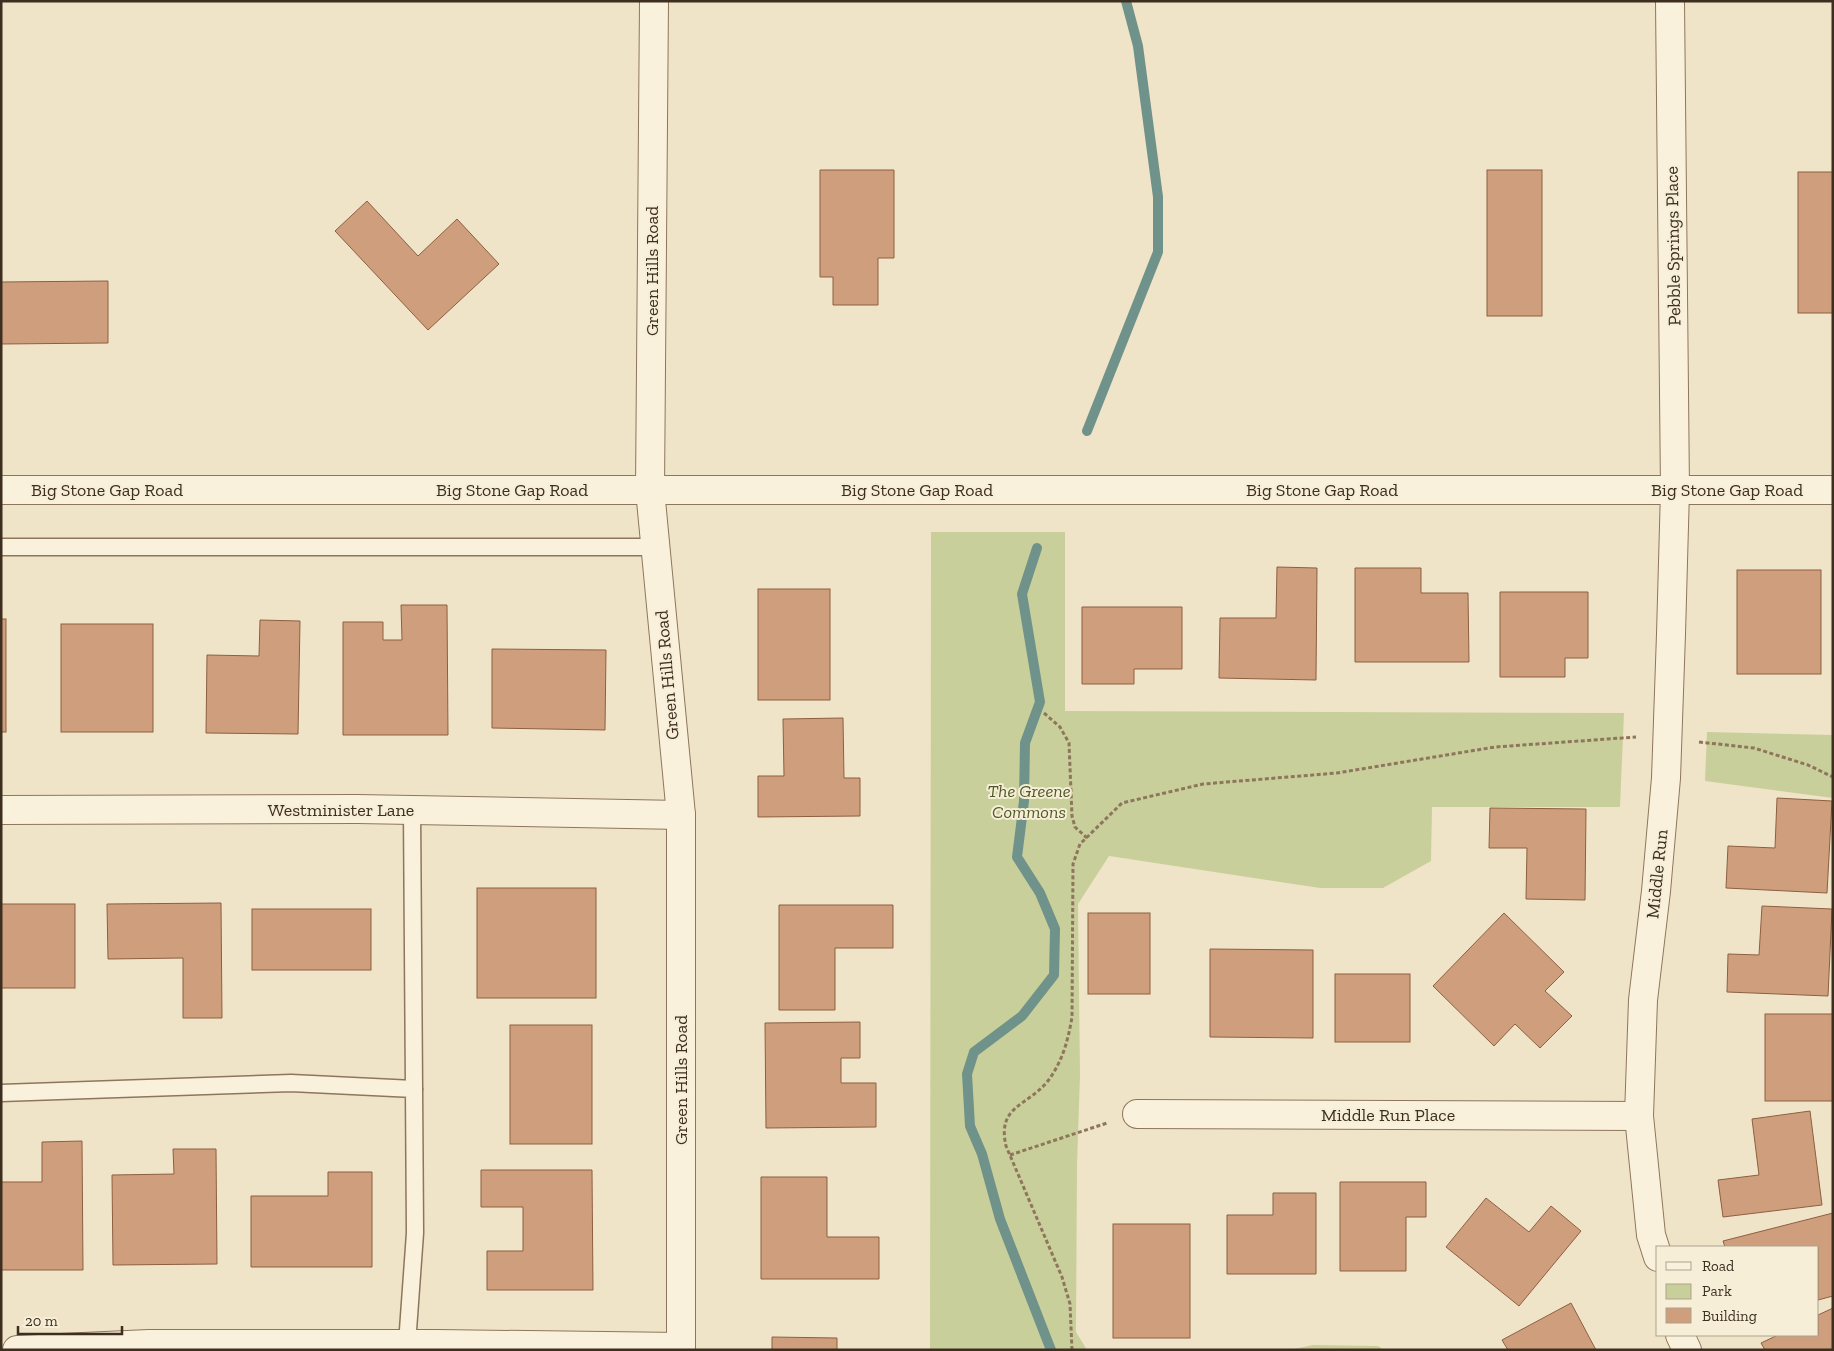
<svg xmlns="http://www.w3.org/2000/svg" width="1834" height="1351" viewBox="0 0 1834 1351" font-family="'Zilla Slab',serif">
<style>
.green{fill:#c9cf9b}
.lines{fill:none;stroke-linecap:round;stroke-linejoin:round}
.stream{stroke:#6f938a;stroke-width:10}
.building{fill:#cf9f7d;stroke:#8d5f41}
.service-casing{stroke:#8d765c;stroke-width:19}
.minor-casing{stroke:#8d765c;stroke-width:30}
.tertiary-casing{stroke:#8d765c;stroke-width:30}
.path{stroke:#8d765c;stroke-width:3;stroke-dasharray:4 2.5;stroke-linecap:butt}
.service{stroke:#faf1dc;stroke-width:16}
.minor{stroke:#faf1dc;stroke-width:28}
.tertiary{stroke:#faf1dc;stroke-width:28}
.labels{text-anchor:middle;stroke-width:4;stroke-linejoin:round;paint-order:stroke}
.street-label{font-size:18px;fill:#3d2e20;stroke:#f7eed8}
.park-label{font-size:18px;font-style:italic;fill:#4d5a26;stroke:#f7eed8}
</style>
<rect width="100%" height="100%" fill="#f0e4c8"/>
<g class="green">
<polygon points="931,532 1065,532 1065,711 1624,713 1620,807 1432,807 1431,861 1383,888 1320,888 1109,856 1078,904 1080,1075 1077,1166 1076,1332 1087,1350 930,1350"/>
<polygon points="1707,732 1833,735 1833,798 1705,781"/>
<polygon points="1313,1345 1378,1346 1384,1350 1289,1350"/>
</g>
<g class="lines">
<g class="stream">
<polyline points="1087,431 1158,252 1158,197 1138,46 1126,1"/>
<polyline points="1037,548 1022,594 1040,702 1025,743 1024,801 1017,857 1040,893 1055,929 1054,975 1022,1016 974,1052 967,1074 970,1126 982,1154 1000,1219 1051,1350"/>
</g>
</g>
<g class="building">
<polygon points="820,170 894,170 894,258 878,258 878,305 833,305 833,277 820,277"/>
<rect x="1487" y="170" width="55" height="146"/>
<rect x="1798" y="172" width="35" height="141"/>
<polygon points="367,201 418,256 457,219 499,264 428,330 335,231"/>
<polygon points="108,281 108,343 1,344 1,282"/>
<polygon points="1277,567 1317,568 1316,680 1219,678 1220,618 1276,618"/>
<polygon points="1355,568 1421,568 1421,593 1468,593 1469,662 1355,662"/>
<rect x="1737" y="570" width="84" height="104"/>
<rect x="758" y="589" width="72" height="111"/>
<polygon points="1500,592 1588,592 1588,658 1565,658 1565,677 1500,677"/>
<polygon points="401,605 447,605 448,735 343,735 343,622 383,622 383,640 402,640"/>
<polygon points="1082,607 1182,607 1182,669 1134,669 1134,684 1082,684"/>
<rect x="1" y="619" width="5" height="113"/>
<polygon points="260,620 300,621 298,734 206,733 207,655 259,656"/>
<rect x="61" y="624" width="92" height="108"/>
<polygon points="492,649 606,650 605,730 492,728"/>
<polygon points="843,718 844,778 860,778 860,816 758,817 758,776 784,776 783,719"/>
<polygon points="1777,798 1832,801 1827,893 1726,888 1728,846 1775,848"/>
<polygon points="1490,808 1586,809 1585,900 1526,899 1527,848 1489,848"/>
<rect x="477" y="888" width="119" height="110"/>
<polygon points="221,903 222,1018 183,1018 183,958 108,959 107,904"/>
<rect x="1" y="904" width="74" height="84"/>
<polygon points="779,905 893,905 893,948 835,948 835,1010 779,1010"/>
<polygon points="1762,906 1832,909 1828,996 1727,992 1728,954 1759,955"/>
<rect x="252" y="909" width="119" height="61"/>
<rect x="1088" y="913" width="62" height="81"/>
<polygon points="1504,913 1564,972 1545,991 1572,1016 1540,1048 1515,1024 1494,1046 1433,986"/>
<polygon points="1210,949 1313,950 1313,1038 1210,1037"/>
<rect x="1335" y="974" width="75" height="68"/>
<rect x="1765" y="1014" width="68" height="87"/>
<polygon points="860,1022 860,1058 841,1058 841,1083 876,1083 876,1127 766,1128 765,1023"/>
<rect x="510" y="1025" width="82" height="119"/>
<polygon points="1810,1111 1822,1205 1723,1217 1718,1180 1759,1175 1752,1119"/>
<polygon points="82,1141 83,1270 1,1270 1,1182 42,1182 42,1142"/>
<polygon points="173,1149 216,1149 217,1264 113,1265 112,1175 174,1174"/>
<polygon points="481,1170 592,1170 593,1290 487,1290 487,1251 523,1251 523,1207 481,1207"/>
<polygon points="328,1172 372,1172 372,1267 251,1267 251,1196 328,1196"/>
<polygon points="761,1177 827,1177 827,1237 879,1237 879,1279 761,1279"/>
<polygon points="1340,1182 1426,1182 1426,1217 1406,1217 1406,1271 1340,1271"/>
<polygon points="1273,1193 1316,1193 1316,1274 1227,1274 1227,1215 1273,1215"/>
<polygon points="1486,1198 1529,1232 1551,1206 1581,1231 1519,1306 1446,1247"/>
<polygon points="1833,1213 1833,1296 1818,1300 1818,1247 1725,1247 1723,1241"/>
<rect x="1113" y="1224" width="77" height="114"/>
<polygon points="1571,1303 1596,1350 1508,1350 1502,1340"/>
<polygon points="1833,1308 1833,1350 1765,1350 1761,1343 1778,1335 1818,1335 1818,1315"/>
<polygon points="772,1337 837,1338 837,1350 772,1350"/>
</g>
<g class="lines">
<defs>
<g id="service">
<polyline points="1,547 655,547"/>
<polyline points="412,810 414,1089"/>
<polyline points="1,1093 291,1083 414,1089 415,1233 407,1344"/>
</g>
<g id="minor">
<polyline points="654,1 650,490 681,815 681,1350"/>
<polyline points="1,810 357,809 681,815"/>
<polyline points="1137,1114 1639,1116"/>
<polyline points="1658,1257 1651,1235 1639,1116 1643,1000 1656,891 1666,778 1671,634 1675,490 1670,1"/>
<polyline points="1680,1335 1687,1350"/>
<polyline points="17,1350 149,1344 437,1344 681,1347"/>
</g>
<polyline id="tertiary" points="1,490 1833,490"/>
</defs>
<use href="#service" class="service-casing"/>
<use href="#minor" class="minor-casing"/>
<use href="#tertiary" class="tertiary-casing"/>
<g class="path">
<polyline points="1044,713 1060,727 1069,743 1072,816 1075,827 1087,838"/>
<polyline points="1699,742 1754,748 1808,765 1833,777"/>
<polyline points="1010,1155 1107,1123"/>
<path d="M1072 1350 1070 1304 1062 1277 1006 1146C997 1106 1026 1107 1047 1082 1062 1063 1068 1041 1072 1017L1073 864 1080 844 1122 803 1203 784 1337 773 1495 747 1636 737"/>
</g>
<use href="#service" class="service"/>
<use href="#minor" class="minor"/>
<use href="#tertiary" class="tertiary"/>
</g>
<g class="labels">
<g class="street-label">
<text transform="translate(1673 246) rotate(-91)" y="6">Pebble Springs Place</text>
<text transform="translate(652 271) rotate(-90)" y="6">Green Hills Road</text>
<text x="107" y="496">Big Stone Gap Road</text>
<text x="512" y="496">Big Stone Gap Road</text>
<text x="917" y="496">Big Stone Gap Road</text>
<text x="1322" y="496">Big Stone Gap Road</text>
<text x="1727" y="496">Big Stone Gap Road</text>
<text transform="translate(667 675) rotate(-95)" y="6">Green Hills Road</text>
<text x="341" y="816">Westminister Lane</text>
<text transform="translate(1657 874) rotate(-84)" y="6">Middle Run</text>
<text transform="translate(681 1080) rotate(-90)" y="6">Green Hills Road</text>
<text x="1388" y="1121">Middle Run Place</text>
</g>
<g class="park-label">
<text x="1029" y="797">The Greene<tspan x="1029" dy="21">Commons</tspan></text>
</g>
</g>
<rect width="1834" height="1351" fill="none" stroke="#3d2e20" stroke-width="5"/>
<rect x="1656" y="1246" width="162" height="90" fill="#f7eed8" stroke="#ada18e"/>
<rect x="1666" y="1262" width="25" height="8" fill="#faf1dc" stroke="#ada18e"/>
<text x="1702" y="1271" font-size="15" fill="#3d2e20">Road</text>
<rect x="1666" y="1284" width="25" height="15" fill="#c9cf9b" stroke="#ada18e"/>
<text x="1702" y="1296" font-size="15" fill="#3d2e20">Park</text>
<rect x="1666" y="1308" width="25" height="15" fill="#cf9f7d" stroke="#ada18e"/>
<text x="1702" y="1321" font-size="15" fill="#3d2e20">Building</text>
<path d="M18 1326v8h104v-8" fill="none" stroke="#3d2e20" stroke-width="2.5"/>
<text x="25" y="1326" font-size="15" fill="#3d2e20" stroke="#f7eed8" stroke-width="4" paint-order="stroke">20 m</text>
</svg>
